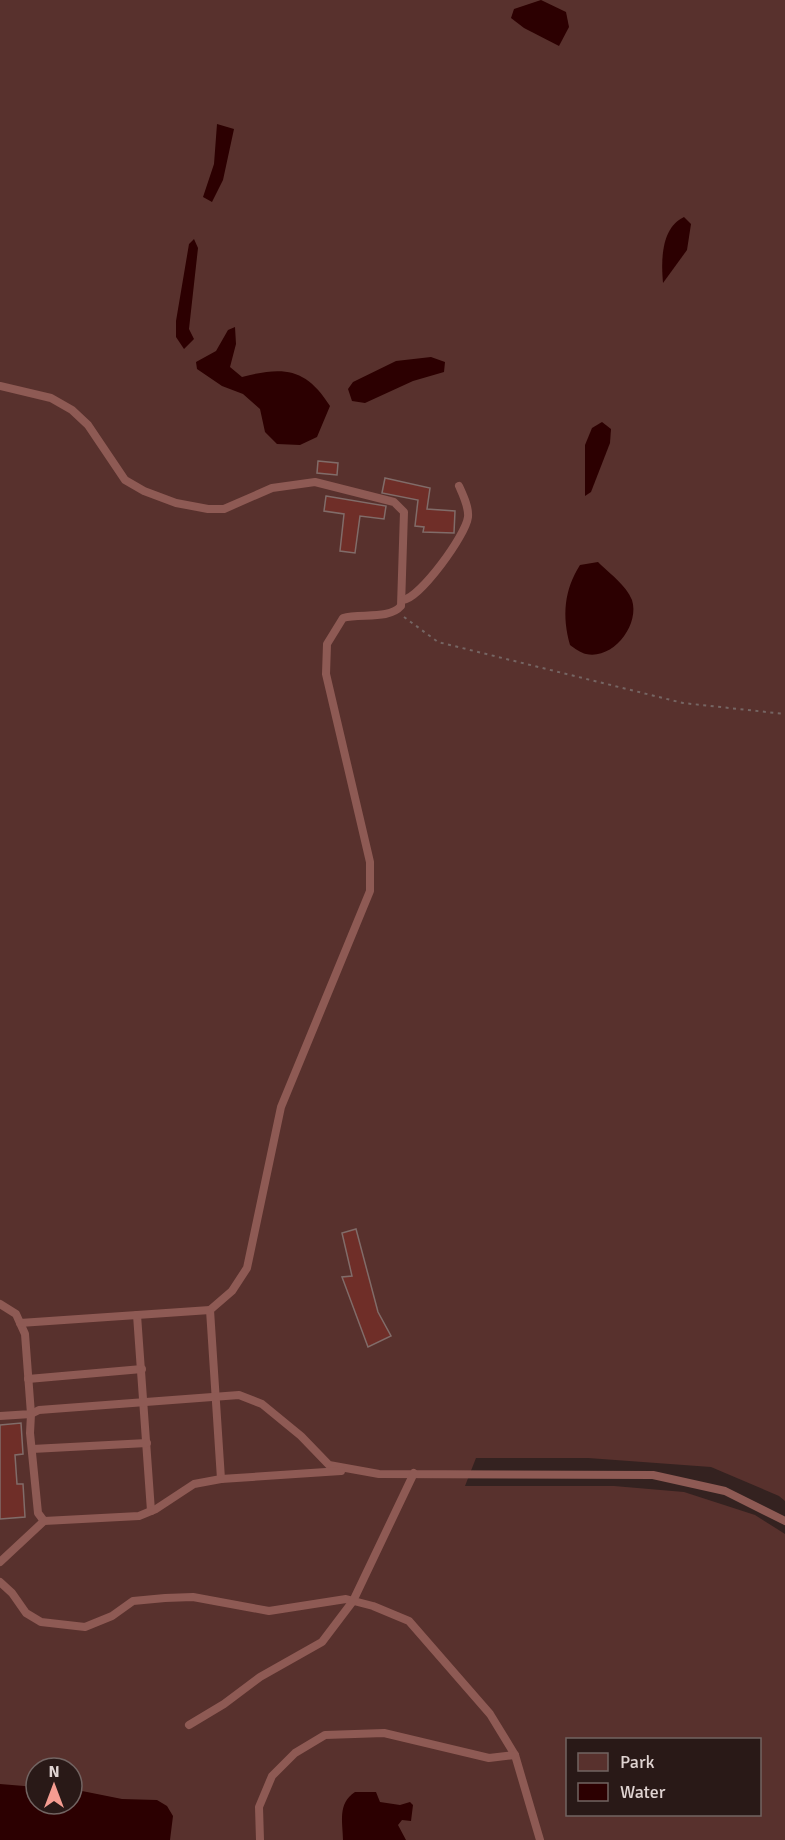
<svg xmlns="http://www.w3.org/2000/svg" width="785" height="1840" viewBox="0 0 785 1840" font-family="Signika,sans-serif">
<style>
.green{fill:#58312d;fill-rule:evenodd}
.water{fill:#2c0001}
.building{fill:#6f2e28;stroke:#816c69;stroke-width:1.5}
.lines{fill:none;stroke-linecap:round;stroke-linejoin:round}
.path{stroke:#756563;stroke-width:2;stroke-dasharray:3 4.5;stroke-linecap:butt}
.lane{stroke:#8e5a54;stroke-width:8}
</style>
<rect width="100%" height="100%" fill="#342220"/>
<path class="green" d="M0 0H785V1501L779 1496 711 1467 588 1458H476L465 1486H614L684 1492 755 1515 785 1534V1840H0ZM568 1740H760V1814H568ZM36 1768H72V1804H36Z"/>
<g class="water">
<polygon points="541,0 566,12 569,27 559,46 524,28 511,18 514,9"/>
<polygon points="217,124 234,129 223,180 212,202 203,197 214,164"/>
<path d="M684 217 691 224 687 250 663 283C661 260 661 228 684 217Z"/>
<polygon points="194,239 198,248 189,329 194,339 184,349 176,337 176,321 189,244"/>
<path d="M235 327 236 344 230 367 242 377C284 366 306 368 330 406L317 437 300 445 277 444 265 432 260 409 243 394 222 386 197 369 196 362 216 351 228 330Z"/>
<polygon points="431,357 445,362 444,372 413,381 365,403 352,401 348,389 353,382 396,361"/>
<polygon points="602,422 611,429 610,443 591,492 585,496 585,445 592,428"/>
<path d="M598 562C608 572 627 586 632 600 640 625 613 660 586 654 581 653 574 648 570 645 562 616 564 590 580 565Z"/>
<polygon points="0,1784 36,1787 36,1804 72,1804 72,1789 122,1799 157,1800 167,1806 173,1816 170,1840 0,1840"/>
<path d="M355 1792H376L380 1802 400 1805 410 1802 413 1805 411 1821 402 1820 398 1825 406 1840H343C343 1822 337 1804 355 1792Z"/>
</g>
<g class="building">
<polygon points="318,461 338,463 337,475 317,473"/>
<polygon points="385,478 430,488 427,509 455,511 454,533 423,532 424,527 415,526 418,500 382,493"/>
<polygon points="326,496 386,506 384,519 360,516 355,553 340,551 344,514 324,511"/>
<polygon points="356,1229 378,1312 391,1336 368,1347 342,1277 352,1276 342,1233"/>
<polygon points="21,1423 23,1454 15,1455 17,1484 23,1484 25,1517 0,1519 0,1425"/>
</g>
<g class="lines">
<polyline class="path" points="404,617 438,642 683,703 785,714"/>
<g class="lane">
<path d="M0 386 51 398 72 410 88 425 125 480 144 491 176 503 208 509H224L272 488 315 482 394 502 404 512 401 606C389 620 360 613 343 618L327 644 326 674 370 862V891L281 1107 247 1268 232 1291 210 1310 221 1479"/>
<path d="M403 600C420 598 466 535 468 517 469 507 463 495 459 486"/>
<polyline points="0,1304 16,1314 25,1334 31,1414 0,1416"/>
<polyline points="137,1315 151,1511"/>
<polyline points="20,1323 210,1310"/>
<polyline points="28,1379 142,1369"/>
<polyline points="32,1449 147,1443"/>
<polyline points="44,1521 38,1513 30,1433 31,1414 39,1410 239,1395 262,1404 301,1436 329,1465 379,1474 653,1475 725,1491 785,1521"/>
<polyline points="0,1562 44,1521 139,1516 156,1509 194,1484 221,1479 341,1471"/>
<polyline points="0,1582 12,1593 26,1613 41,1622 85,1627 112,1616 133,1601 165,1598 193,1597 269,1611 346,1599 373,1606 409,1621 490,1714 515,1755 540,1840"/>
<polyline points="189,1725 224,1704 260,1677 322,1642 353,1601 414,1473"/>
<polyline points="260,1840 259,1807 272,1776 295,1753 325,1735 384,1733 489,1758 515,1755"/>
</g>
</g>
<rect x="566" y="1738" width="195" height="78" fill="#291917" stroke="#726462" stroke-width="1.5"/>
<rect x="578" y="1753" width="30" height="18" fill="#58312d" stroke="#726462" stroke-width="1.5"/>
<text x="620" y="1768" font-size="18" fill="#e0d4d2">Park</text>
<rect x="578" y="1783" width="30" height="18" fill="#2c0001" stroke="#726462" stroke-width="1.5"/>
<text x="620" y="1798" font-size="18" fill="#e0d4d2">Water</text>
<g transform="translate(54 1786)"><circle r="28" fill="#291917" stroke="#726462" stroke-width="1.5"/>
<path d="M0-4.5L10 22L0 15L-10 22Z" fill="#f59c91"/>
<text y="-9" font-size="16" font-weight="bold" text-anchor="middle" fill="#e0d4d2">N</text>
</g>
</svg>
